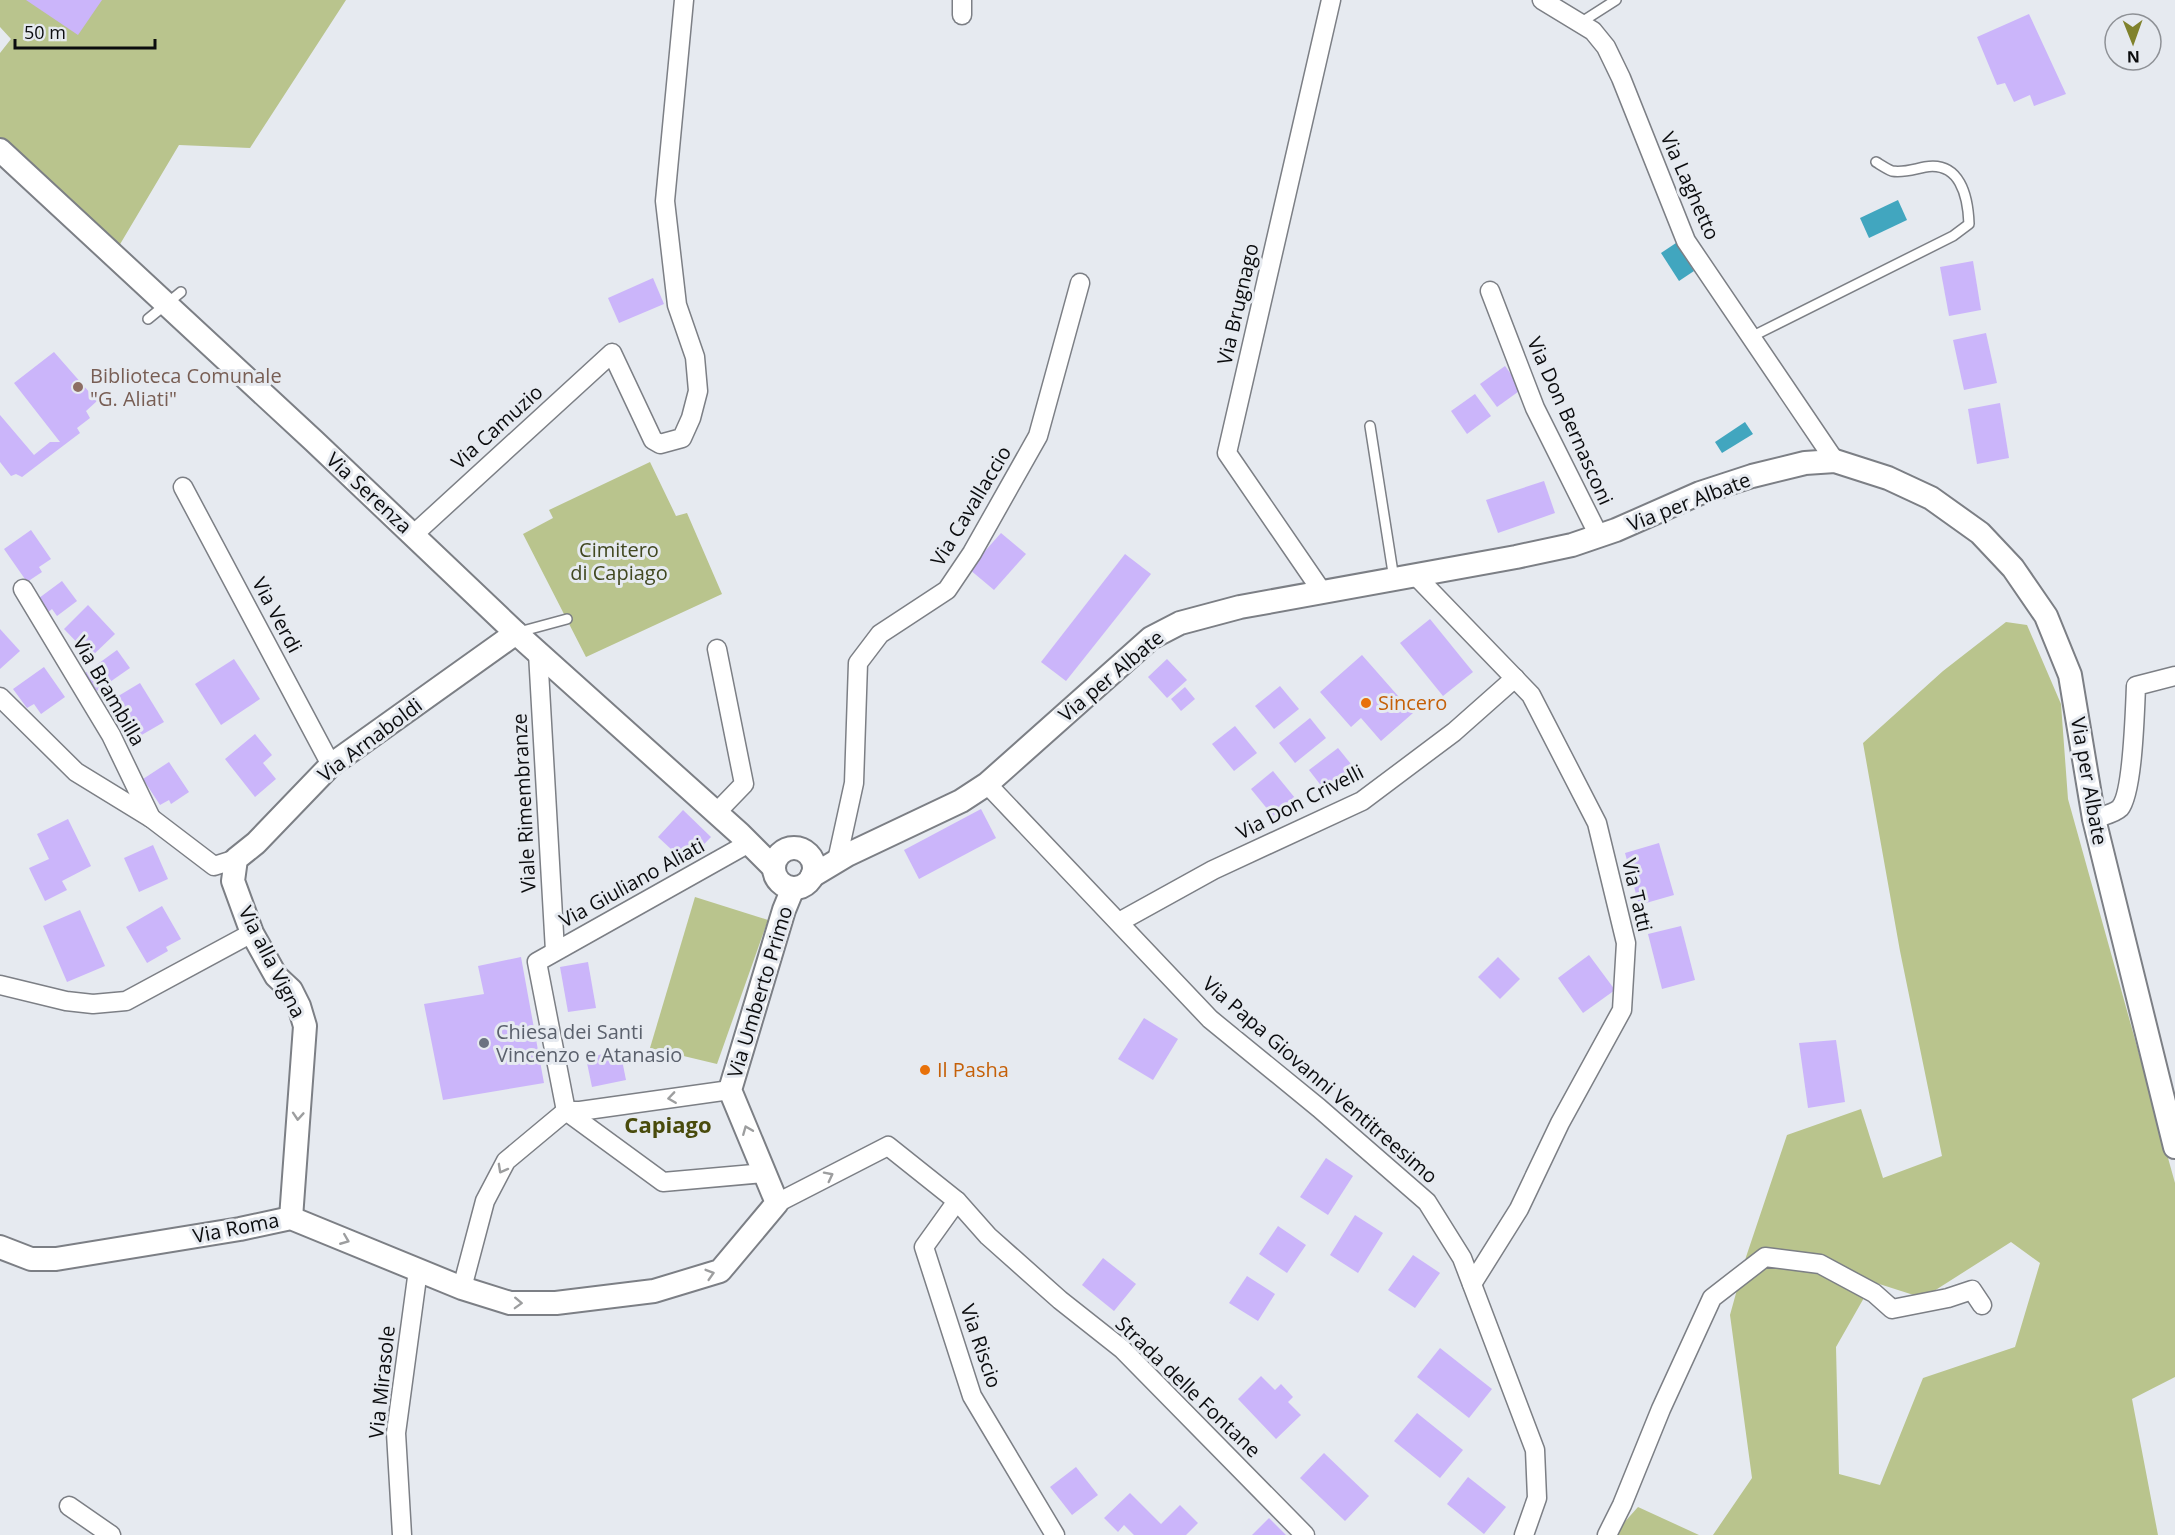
<svg xmlns="http://www.w3.org/2000/svg" width="2175" height="1535" viewBox="0 0 2175 1535" font-family="'Open Sans',sans-serif">
<style>
.green{fill:#b9c48d;fill-rule:evenodd}
.water{fill:#41a6bf}
.building{fill:#cbb5fa}
.lines{fill:none;stroke-linecap:round;stroke-linejoin:round}
.service-casing{stroke:#7c7f85;stroke-width:12}
.minor-casing{stroke:#7c7f85;stroke-width:21}
.tertiary-casing{stroke:#7c7f85;stroke-width:26}
.service{stroke:#fff;stroke-width:9}
.minor{stroke:#fff;stroke-width:18}
.tertiary{stroke:#fff;stroke-width:22}
.oneway{stroke:#9d9e9f}
.education-dot{fill:#8d6e63;stroke:#e6eaf0;stroke-width:2}
.food-dot{fill:#e8710a;stroke:#e6eaf0;stroke-width:2}
.worship-dot{fill:#6b7280;stroke:#e6eaf0;stroke-width:2}
.labels{text-anchor:middle;stroke-width:6;stroke-linejoin:round;paint-order:stroke}
.street-label{font-size:20px;fill:#0b0c0e;stroke:#e6eaf0}
.education-label{font-size:20px;fill:#785e54;stroke:#e6eaf0;text-anchor:start}
.park-label{font-size:20px;fill:#414820;stroke:#e6eaf0}
.food-label{font-size:20px;fill:#c56008;stroke:#e6eaf0;text-anchor:start}
.worship-label{font-size:20px;fill:#5b616d;stroke:#e6eaf0;text-anchor:start}
.quarter-label{font-size:22px;font-weight:bold;fill:#494b0c;stroke:#e6eaf0}
</style>
<rect width="100%" height="100%" fill="#e6eaf0"/>
<g class="green">
<polygon points="0,0 346,0 250,148 179,145 116,251 0,141 0,53 11,39 0,27"/>
<polygon points="650,462 676,516 687,513 722,594 586,657 523,534 553,518 549,510"/>
<path d="M2006 622 2027 625 2061 704 2068 799 2175 1183V1377L2132 1399 2158 1535H1713L1752 1478 1730 1315 1746 1257 1787 1135 1861 1109 1883 1178 1942 1156 1900 951 1863 743 1943 671ZM2011 1242 2040 1263 2015 1347 1923 1378 1880 1485 1839 1474 1836 1347 1873 1282 1923 1298Z"/>
<polygon points="695,897 768,920 717,1064 650,1048"/>
<polygon points="1638,1507 1699,1535 1613,1535"/>
</g>
<g class="water">
<polygon points="1898,200 1907,220 1869,238 1860,218"/>
<polygon points="1676,243 1694,271 1679,281 1661,253"/>
<polygon points="1745,422 1753,434 1722,453 1715,442"/>
</g>
<g class="building">
<polygon points="26,0 102,0 78,35"/>
<polygon points="2029,14 2066,94 2034,106 2030,95 2014,102 2005,83 1997,85 1977,37"/>
<polygon points="1973,261 1981,310 1949,316 1940,267"/>
<polygon points="653,278 664,304 619,323 608,298"/>
<polygon points="1986,333 1997,383 1964,390 1953,340"/>
<polygon points="54,352 97,401 86,411 90,418 77,428 80,433 22,477 16,474 11,476 0,462 0,415 34,455 50,442 60,442 14,383"/>
<polygon points="1505,366 1522,389 1497,407 1480,384"/>
<polygon points="1475,394 1491,416 1467,434 1451,411"/>
<polygon points="2000,403 2009,458 1977,464 1968,409"/>
<polygon points="1544,481 1555,513 1498,533 1486,500"/>
<polygon points="31,530 51,559 39,567 42,572 27,582 4,549"/>
<polygon points="1001,533 1026,554 994,590 969,569"/>
<polygon points="1125,554 1151,574 1066,681 1041,662"/>
<polygon points="62,581 77,601 57,616 52,609 45,615 35,601"/>
<polygon points="88,605 115,634 91,657 64,629"/>
<polygon points="1430,619 1473,672 1443,696 1400,643"/>
<polygon points="0,629 20,651 0,669"/>
<polygon points="117,650 130,668 97,691 84,674"/>
<polygon points="1362,655 1413,713 1381,741 1361,718 1351,727 1320,692"/>
<polygon points="234,659 260,699 221,725 195,684"/>
<polygon points="1167,659 1187,680 1167,698 1148,677"/>
<polygon points="44,667 65,697 41,714 34,704 27,708 13,689"/>
<polygon points="140,683 164,722 133,740 110,701"/>
<polygon points="1280,686 1299,709 1274,729 1255,706"/>
<polygon points="1185,687 1195,699 1181,711 1171,699"/>
<polygon points="1310,718 1326,738 1295,763 1279,743"/>
<polygon points="1235,726 1257,753 1234,771 1212,744"/>
<polygon points="255,734 272,755 263,763 276,779 255,797 225,759"/>
<polygon points="1338,748 1355,769 1326,792 1309,770"/>
<polygon points="169,762 189,792 171,804 169,800 160,805 143,779"/>
<polygon points="1273,771 1295,798 1273,816 1251,789"/>
<polygon points="981,809 996,838 919,879 904,850"/>
<polygon points="683,810 711,837 686,863 658,837"/>
<polygon points="68,819 91,866 62,881 67,890 45,901 29,868 49,859 37,834"/>
<polygon points="1659,843 1674,895 1639,905 1625,853"/>
<polygon points="153,845 168,879 139,892 124,858"/>
<polygon points="162,906 181,939 166,947 168,951 147,963 126,927"/>
<polygon points="80,910 105,966 67,982 43,926"/>
<polygon points="1681,926 1695,980 1662,989 1648,934"/>
<polygon points="1589,955 1615,990 1583,1013 1558,978"/>
<polygon points="521,957 544,1083 443,1100 424,1004 484,994 478,966"/>
<polygon points="1498,957 1520,979 1500,999 1478,977"/>
<polygon points="588,962 596,1008 568,1012 560,967"/>
<polygon points="1144,1018 1178,1039 1153,1080 1118,1059"/>
<polygon points="1836,1040 1845,1102 1808,1108 1799,1043"/>
<polygon points="620,1050 626,1080 592,1087 586,1058"/>
<polygon points="1326,1158 1353,1176 1328,1215 1300,1197"/>
<polygon points="1355,1215 1383,1233 1358,1273 1330,1255"/>
<polygon points="1278,1226 1306,1245 1287,1273 1259,1254"/>
<polygon points="1413,1255 1440,1273 1415,1308 1388,1290"/>
<polygon points="1103,1258 1136,1284 1114,1311 1082,1285"/>
<polygon points="1247,1276 1275,1294 1258,1321 1229,1303"/>
<polygon points="1440,1348 1492,1389 1469,1418 1417,1377"/>
<polygon points="1261,1376 1275,1390 1281,1384 1293,1397 1288,1402 1301,1415 1276,1439 1238,1399"/>
<polygon points="1417,1413 1463,1450 1440,1478 1394,1441"/>
<polygon points="1324,1453 1369,1496 1345,1521 1300,1478"/>
<polygon points="1076,1467 1098,1495 1072,1515 1050,1487"/>
<polygon points="1468,1477 1506,1507 1484,1534 1447,1504"/>
<polygon points="1130,1493 1161,1524 1180,1505 1198,1523 1186,1535 1134,1535 1124,1525 1118,1532 1104,1518"/>
<polygon points="1269,1518 1286,1535 1252,1535"/>
</g>
<g class="lines">
<defs>
<g id="service">
<polyline points="1580,23 1616,0"/>
<polyline points="148,319 181,292"/>
<path d="M1751 337 1953 236 1969 224C1968 196 1960 161 1925 167 1914 169 1904 173 1892 171 1887 169 1881 165 1876 162"/>
<polyline points="1370,426 1394,579"/>
<polyline points="519,632 567,619"/>
</g>
<g id="minor">
<polyline points="1542,0 1593,31 1606,47 1621,78 1686,241 1835,461"/>
<polyline points="962,15 962,0"/>
<polyline points="1490,291 1535,408 1599,536"/>
<polyline points="183,487 331,765"/>
<polyline points="413,535 612,353 653,440 660,444 682,438 691,418 698,391 695,357 677,305 665,201 684,0"/>
<polyline points="1416,576 1531,695 1597,823 1626,943 1622,1010 1560,1123 1519,1209 1472,1284"/>
<polyline points="23,589 111,735 151,818"/>
<polyline points="1323,593 1227,453 1331,0"/>
<polyline points="538,653 555,951"/>
<polyline points="0,697 76,772 151,818 214,866 236,859"/>
<polyline points="987,784 1210,1019 1319,1108 1427,1202 1462,1258 1535,1450 1537,1498 1524,1535"/>
<polyline points="716,813 744,784 717,649"/>
<path d="M2094 819C2101 816 2114 814 2120 808 2133 793 2135 708 2136 686L2175 676"/>
<polyline points="749,843 537,962 566,1111 663,1182 765,1173"/>
<polyline points="838,856 854,783 858,663 880,634 947,590 972,553 1038,436 1080,283"/>
<polyline points="1119,922 1213,870 1362,801 1454,732 1515,678"/>
<polyline points="0,985 66,1001 93,1004 126,1001 252,933"/>
<polyline points="957,1201 924,1247 972,1396 1055,1535"/>
<polyline points="777,1203 888,1146 957,1201 988,1236 1060,1300 1122,1349 1305,1535"/>
<polyline points="462,1288 485,1201 506,1161 566,1111 580,1111 730,1090"/>
<polyline points="69,1506 111,1535"/>
<polyline points="402,1535 396,1433 418,1270"/>
<polyline points="1607,1535 1622,1505 1661,1409 1712,1298 1765,1257 1820,1264 1874,1293 1892,1309 1948,1298 1972,1290 1982,1305"/>
</g>
<g id="tertiary">
<polyline points="0,150 314,441 516,633 740,834 773,867"/>
<circle cx="794" cy="868" r="20"/>
<polyline points="812,876 847,855 961,801 987,784 1151,638 1180,623 1240,607 1516,557 1572,545 1616,530 1700,493 1752,476 1805,463 1835,461 1888,478 1931,498 1980,533 2013,568 2046,616 2070,675 2094,819 2175,1147"/>
<polyline points="291,1218 305,1026 299,1006 291,990 276,976 252,933 233,881 236,859 256,843 331,765 516,633"/>
<polyline points="0,1247 31,1259 56,1259 240,1229 291,1218 462,1288 510,1303 556,1303 654,1291 720,1271 777,1203 730,1090 784,910 793,888"/>
</g>
</defs>
<use href="#service" class="service-casing"/>
<use href="#minor" class="minor-casing"/>
<use href="#tertiary" class="tertiary-casing"/>
<use href="#service" class="service"/>
<use href="#minor" class="minor"/>
<use href="#tertiary" class="tertiary"/>
</g>
<defs><path id="oneway-chevron" d="M-2-3.5L2.5 0L-2 3.5" fill="none" stroke-width="1.6" stroke-linecap="round" stroke-linejoin="round" transform="scale(1.5)"/></defs>
<g class="oneway">
<use href="#oneway-chevron" transform="translate(672 1098) rotate(172)"/>
<use href="#oneway-chevron" transform="translate(298 1116) rotate(94)"/>
<use href="#oneway-chevron" transform="translate(747 1130) rotate(-112)"/>
<use href="#oneway-chevron" transform="translate(502 1169) rotate(119)"/>
<use href="#oneway-chevron" transform="translate(829 1176) rotate(-27)"/>
<use href="#oneway-chevron" transform="translate(345 1240) rotate(22)"/>
<use href="#oneway-chevron" transform="translate(710 1274) rotate(-17)"/>
<use href="#oneway-chevron" transform="translate(518 1303) rotate(2)"/>
</g>
<circle class="education-dot" cx="78" cy="387" r="6"/>
<g class="food-dot">
<circle cx="1366" cy="703" r="6"/>
<circle cx="925" cy="1070" r="6"/>
</g>
<circle class="worship-dot" cx="484" cy="1043" r="6"/>
<g class="labels">
<g class="street-label">
<text transform="translate(1690 186) rotate(66)" y="7">Via Laghetto</text>
<text transform="translate(1238 304) rotate(-77)" y="7">Via Brugnago</text>
<text transform="translate(1570 421) rotate(66)" y="7">Via Don Bernasconi</text>
<text transform="translate(497 427) rotate(-42)" y="7">Via Camuzio</text>
<text transform="translate(369 493) rotate(43)" y="7">Via Serenza</text>
<text transform="translate(1689 502) rotate(-21)" y="7">Via per Albate</text>
<text transform="translate(971 506) rotate(-59)" y="7">Via Cavallaccio</text>
<text transform="translate(277 615) rotate(62)" y="7">Via Verdi</text>
<text transform="translate(1111 676) rotate(-40)" y="7">Via per Albate</text>
<text transform="translate(109 691) rotate(60)" y="7">Via Brambilla</text>
<text transform="translate(370 740) rotate(-37)" y="7">Via Arnaboldi</text>
<text transform="translate(2089 781) rotate(80)" y="7">Via per Albate</text>
<text transform="translate(1300 802) rotate(-27)" y="7">Via Don Crivelli</text>
<text transform="translate(524 803) rotate(-93)" y="7">Viale Rimembranze</text>
<text transform="translate(632 883) rotate(-29)" y="7">Via Giuliano Aliati</text>
<text transform="translate(1637 895) rotate(77)" y="7">Via Tatti</text>
<text transform="translate(272 962) rotate(63)" y="7">Via alla Vigna</text>
<text transform="translate(760 992) rotate(-73)" y="7">Via Umberto Primo</text>
<text transform="translate(1320 1080) rotate(41)" y="7">Via Papa Giovanni Ventitreesimo</text>
<text transform="translate(236 1228) rotate(-11)" y="7">Via Roma</text>
<text transform="translate(981 1346) rotate(71)" y="7">Via Riscio</text>
<text transform="translate(382 1382) rotate(-84)" y="7">Via Mirasole</text>
<text transform="translate(1188 1387) rotate(44)" y="7">Strada delle Fontane</text>
</g>
<g class="education-label">
<text x="90" y="383">Biblioteca Comunale<tspan x="90" dy="23">"G. Aliati"</tspan></text>
</g>
<g class="park-label">
<text x="619" y="557">Cimitero<tspan x="619" dy="23">di Capiago</tspan></text>
</g>
<g class="food-label">
<text x="1378" y="710">Sincero</text>
<text x="937" y="1077">Il Pasha</text>
</g>
<g class="worship-label">
<text x="496" y="1039">Chiesa dei Santi<tspan x="496" dy="23">Vincenzo e Atanasio</tspan></text>
</g>
<g class="quarter-label">
<text x="668" y="1133">Capiago</text>
</g>
</g>
<g transform="translate(2133 42) rotate(179)"><circle r="28" fill="#e6eaf0" stroke="#8e9196" stroke-width="1.5"/>
<path d="M0-4.5L10 22L0 15L-10 22Z" fill="#80822c"/>
<text y="-9" font-size="16" font-weight="bold" text-anchor="middle" fill="#0b0c0e">N</text>
</g>
<path d="M15 39v9h140v-9" fill="none" stroke="#0b0c0e" stroke-width="3"/>
<text x="24" y="39" font-size="18" fill="#0b0c0e" stroke="#e6eaf0" stroke-width="4.5" paint-order="stroke">50 m</text>
</svg>
